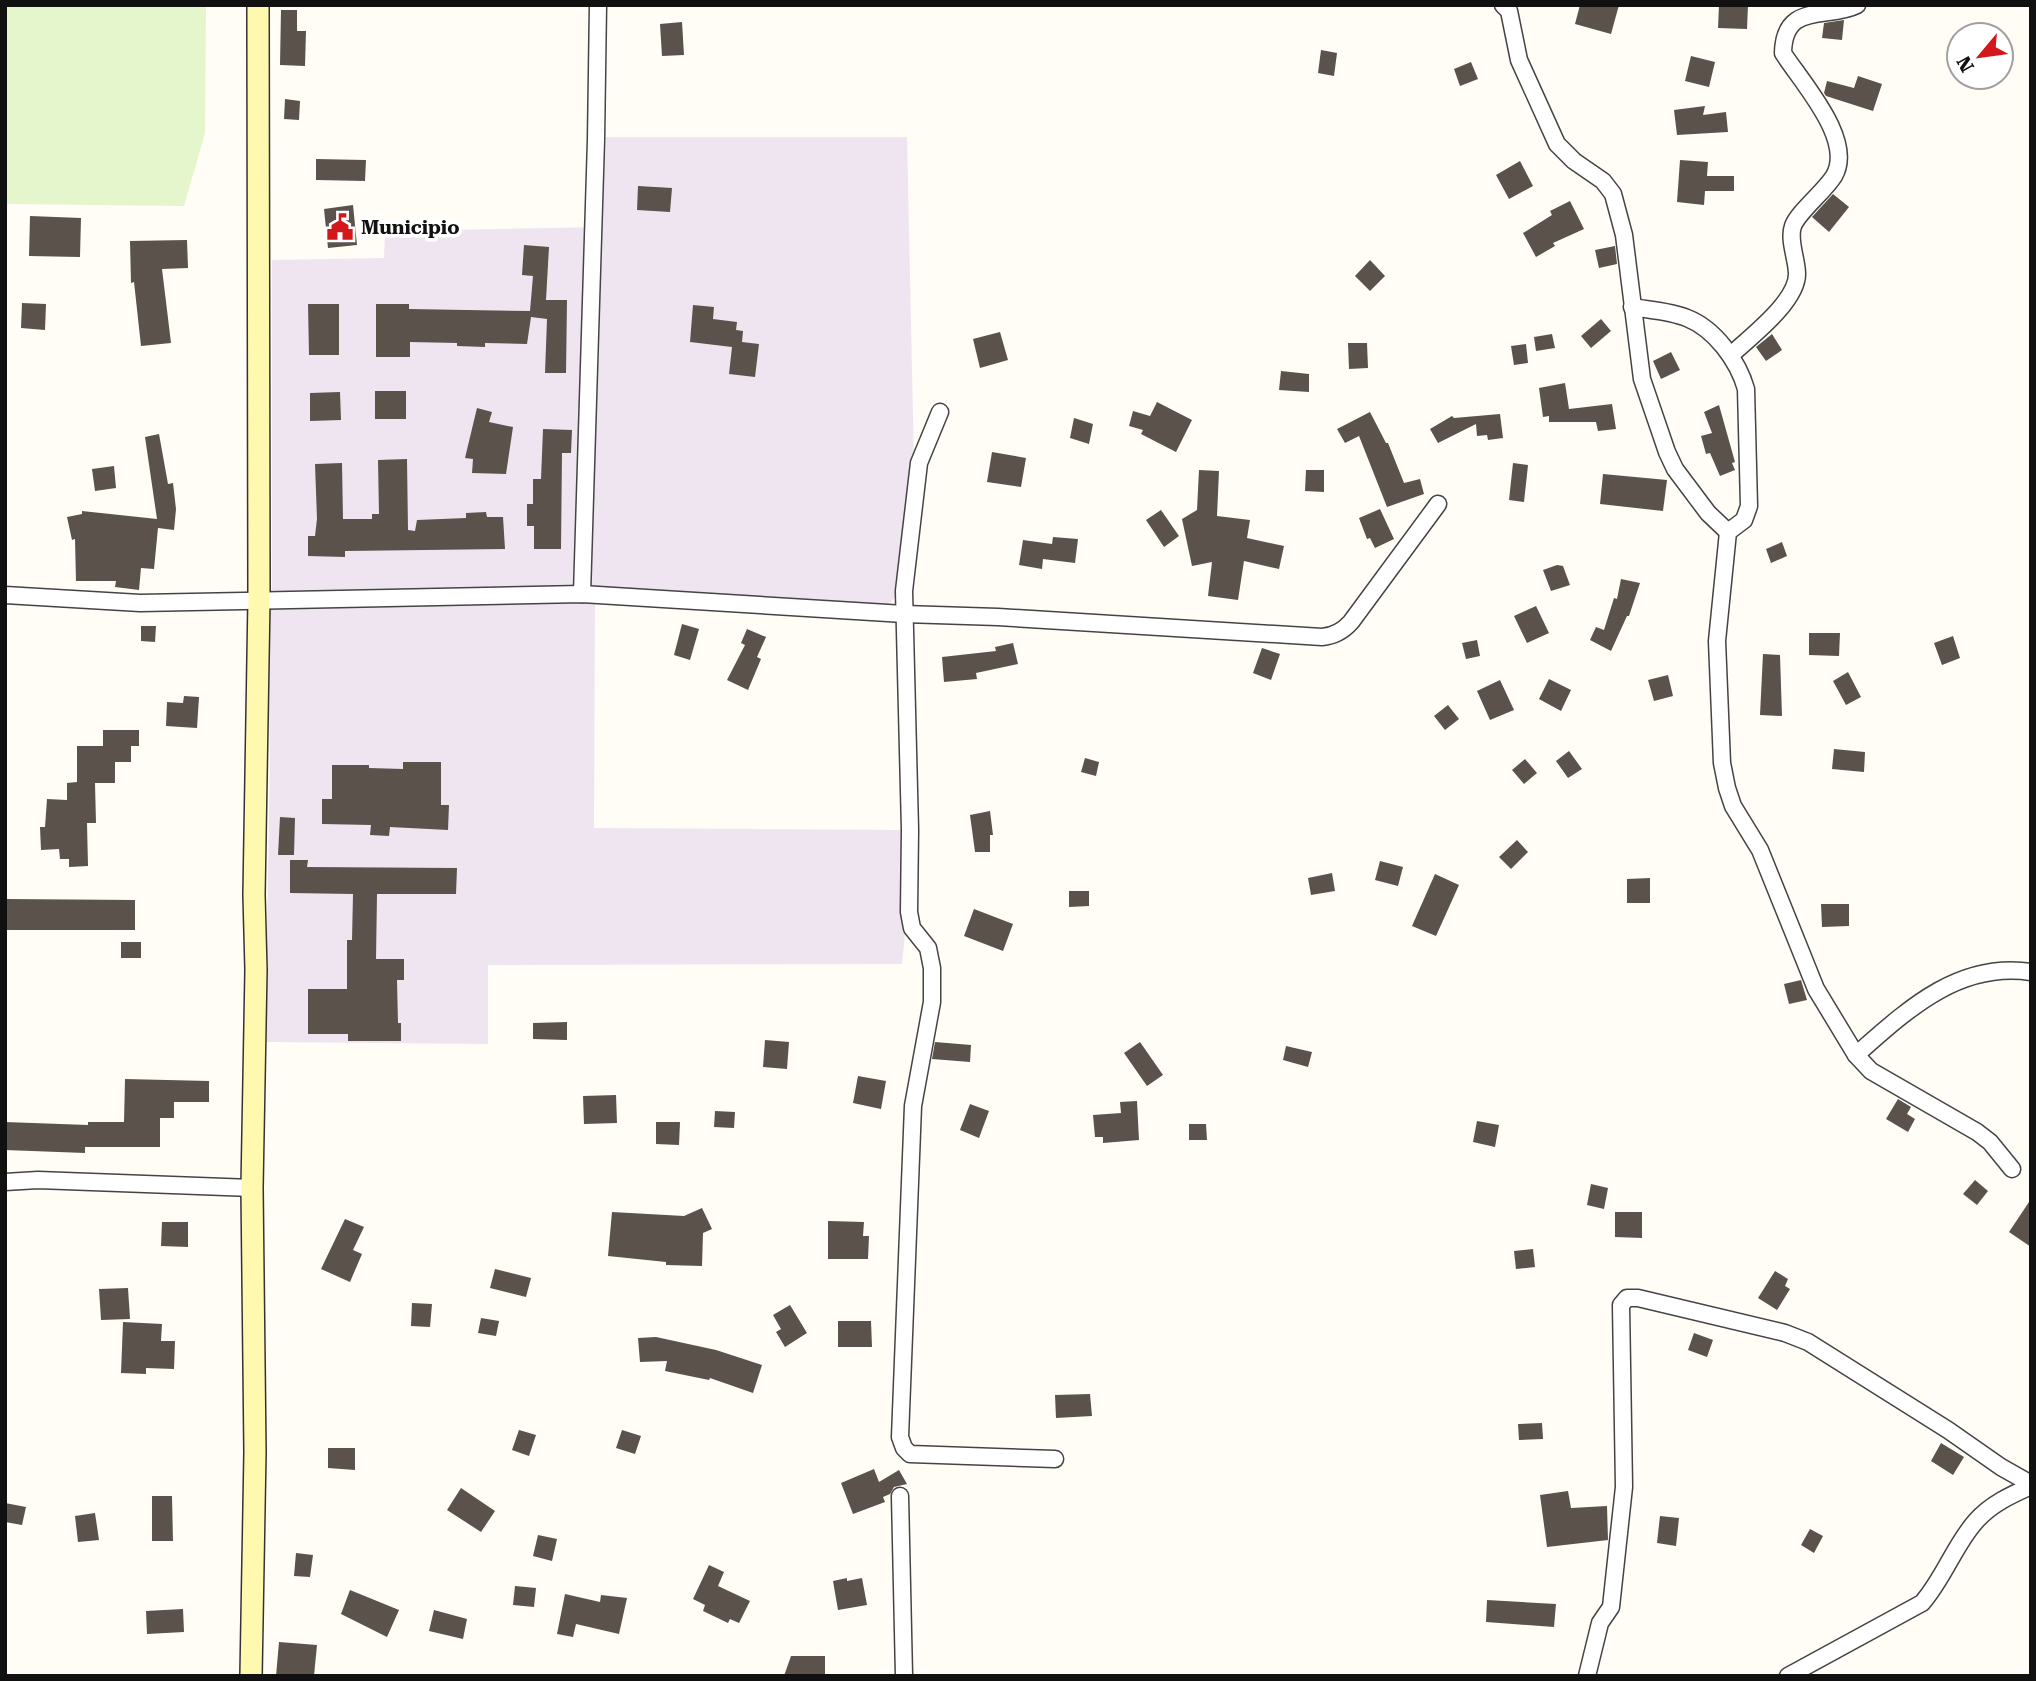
<svg xmlns="http://www.w3.org/2000/svg" width="2036" height="1681" viewBox="0 0 2036 1681" font-family="'Roboto Serif',serif">
<style>
.industrial{fill:#efe5f0}
.pitch{fill:#e5f5cc}
.building{fill:#5b524c}
.lines{fill:none;stroke-linecap:round;stroke-linejoin:round}
.street-casing{stroke:#444;stroke-width:19}
.secondary-casing{stroke:#333;stroke-width:24}
.street{stroke:#fff;stroke-width:16}
.secondary{stroke:#fff9b0;stroke-width:21}
.labels{text-anchor:middle;stroke-width:7;stroke-linejoin:round;paint-order:stroke}
.poi-label{font-size:19px;font-weight:bold;fill:#111;stroke:#fff;text-anchor:start}
</style>
<rect width="100%" height="100%" fill="#fffdf5"/>
<polygon class="industrial" points="606,137 907,137 914,463 900,592 885,609 595,600 594,828 905,830 907,913 902,964 488,965 488,1044 265,1042 270,760 267,617 272,586 272,260 384,258 385,231 602,227"/>
<polygon class="pitch" points="5,5 206,5 205,133 184,206 5,204"/>
<g class="building">
<polygon points="1580,5 1619,5 1611,34 1575,24"/>
<polygon points="1719,5 1748,5 1747,29 1718,28"/>
<polygon points="281,10 297,10 297,31 306,31 305,66 280,65"/>
<polygon points="1844,20 1842,40 1822,38 1824,23"/>
<polygon points="682,22 684,55 662,56 660,24"/>
<polygon points="1321,50 1337,53 1334,76 1318,73"/>
<polygon points="1691,56 1715,62 1709,87 1685,81"/>
<polygon points="1471,62 1478,79 1460,86 1454,69"/>
<polygon points="1858,76 1882,84 1873,111 1826,96 1824,93 1827,81 1854,88"/>
<polygon points="285,99 300,101 299,120 284,119"/>
<polygon points="1705,106 1703,115 1726,112 1728,132 1677,135 1674,110"/>
<polygon points="316,159 366,160 365,181 316,180"/>
<polygon points="1680,160 1708,162 1707,176 1734,176 1734,191 1705,191 1704,205 1677,202"/>
<polygon points="1520,161 1533,186 1509,199 1496,175"/>
<polygon points="638,186 672,188 670,212 637,210"/>
<polygon points="1833,194 1849,207 1829,232 1812,217"/>
<polygon points="1570,201 1584,229 1553,243 1555,246 1536,257 1523,233 1552,215 1550,211"/>
<polygon points="353,205 357,245 328,248 324,209"/>
<polygon points="30,216 81,218 80,257 29,256"/>
<polygon points="187,240 188,268 162,269 171,343 141,346 134,282 131,283 130,241"/>
<polygon points="524,245 549,247 546,300 567,300 566,373 545,373 547,319 531,317 527,344 485,343 485,347 457,346 457,343 410,342 410,357 376,357 376,304 409,304 409,309 530,311 533,276 522,275"/>
<polygon points="1615,246 1617,264 1599,268 1595,250"/>
<polygon points="1370,260 1385,276 1370,291 1355,276"/>
<polygon points="22,303 46,304 45,330 21,328"/>
<polygon points="308,304 339,304 339,355 309,355"/>
<polygon points="693,305 714,307 713,319 737,322 736,330 743,331 742,342 759,344 755,377 729,374 732,347 690,342"/>
<polygon points="1601,319 1611,331 1591,348 1581,336"/>
<polygon points="1000,332 1008,360 980,368 973,339"/>
<polygon points="1552,334 1555,348 1536,351 1534,337"/>
<polygon points="1772,334 1782,350 1766,361 1756,347"/>
<polygon points="1348,343 1367,343 1368,368 1349,369"/>
<polygon points="1526,344 1528,363 1514,365 1511,346"/>
<polygon points="1671,352 1680,370 1661,379 1653,361"/>
<polygon points="1281,371 1309,374 1309,392 1279,390"/>
<polygon points="1565,383 1569,409 1612,404 1616,429 1598,431 1596,422 1549,422 1549,416 1543,417 1539,388"/>
<rect x="375" y="391" width="31" height="28"/>
<polygon points="340,392 341,420 310,421 310,393"/>
<polygon points="1157,402 1192,420 1176,452 1141,434 1143,430 1129,426 1133,411 1150,416"/>
<polygon points="1719,405 1735,462 1732,463 1735,470 1720,476 1710,453 1706,454 1701,436 1712,433 1704,412"/>
<polygon points="477,408 492,412 489,422 513,427 506,474 472,473 473,459 465,458"/>
<polygon points="1370,412 1386,443 1388,443 1404,483 1420,479 1424,494 1387,507 1359,436 1345,443 1337,429"/>
<polygon points="1500,414 1503,438 1488,440 1487,435 1477,436 1476,424 1438,443 1430,429 1452,416 1454,418"/>
<polygon points="1074,418 1093,424 1089,444 1070,438"/>
<polygon points="543,429 572,430 571,453 562,453 561,549 534,549 534,526 527,526 527,504 533,504 533,479 541,479"/>
<polygon points="159,434 168,484 173,483 176,509 174,530 158,528 154,569 141,568 139,590 115,587 116,581 76,581 75,539 72,540 67,517 82,514 82,511 157,519 145,437"/>
<polygon points="992,452 1026,458 1021,487 987,482"/>
<polygon points="407,459 408,530 415,531 417,520 466,518 466,513 486,512 487,517 503,517 505,549 345,551 345,557 308,556 308,536 315,536 317,519 315,464 342,463 343,519 372,519 372,514 379,514 378,460"/>
<polygon points="1513,463 1528,465 1524,502 1509,500"/>
<polygon points="114,466 116,488 95,491 92,469"/>
<polygon points="1199,470 1219,471 1217,516 1250,520 1247,538 1284,546 1279,569 1244,561 1238,600 1208,596 1212,562 1192,566 1182,519 1197,510"/>
<polygon points="1306,470 1324,470 1324,492 1305,491"/>
<polygon points="1603,474 1667,480 1663,511 1600,504"/>
<polygon points="1380,509 1394,539 1375,548 1370,538 1367,539 1359,518"/>
<polygon points="1161,510 1179,536 1164,547 1146,520"/>
<polygon points="1053,537 1078,539 1075,563 1043,559 1042,569 1019,565 1023,540 1052,544"/>
<polygon points="1782,542 1787,556 1771,563 1766,549"/>
<polygon points="1557,565 1563,566 1570,585 1551,591 1543,570"/>
<polygon points="1621,579 1640,583 1629,616 1627,616 1611,651 1590,640 1596,627 1604,630 1614,598 1617,599"/>
<polygon points="1536,606 1549,633 1527,643 1514,616"/>
<polygon points="682,624 699,629 690,660 674,655"/>
<polygon points="141,626 156,626 155,642 141,641"/>
<polygon points="747,629 766,637 757,657 761,659 748,690 727,680 745,645 741,643"/>
<polygon points="1809,633 1840,633 1839,656 1809,655"/>
<polygon points="1953,636 1960,658 1942,665 1934,643"/>
<polygon points="1477,640 1480,656 1466,659 1462,643"/>
<polygon points="1013,643 1018,664 976,673 977,679 944,682 942,657 996,651 995,647"/>
<polygon points="1262,648 1280,654 1271,680 1253,673"/>
<polygon points="1763,654 1780,655 1782,716 1760,715"/>
<polygon points="1848,672 1861,697 1846,705 1833,681"/>
<polygon points="1668,675 1673,696 1654,701 1648,680"/>
<polygon points="1549,679 1571,690 1561,711 1539,699"/>
<polygon points="1500,680 1514,710 1490,720 1477,691"/>
<polygon points="184,696 199,697 197,728 166,726 167,702 183,703"/>
<polygon points="1448,705 1459,719 1445,730 1434,716"/>
<polygon points="103,730 139,730 139,746 131,746 131,762 115,762 115,783 95,783 96,823 87,823 88,866 69,867 69,859 60,859 59,849 41,850 40,827 45,827 47,799 67,800 67,783 77,782 77,746 103,746"/>
<polygon points="1834,749 1865,752 1864,772 1832,769"/>
<polygon points="1569,751 1582,769 1568,778 1556,761"/>
<polygon points="1085,758 1099,762 1096,776 1081,772"/>
<polygon points="1525,759 1537,773 1524,784 1512,770"/>
<polygon points="403,762 441,762 441,805 449,805 448,830 390,827 389,836 370,835 371,825 322,824 322,799 332,799 332,765 369,765 369,768 403,769"/>
<polygon points="990,811 993,835 990,835 990,852 975,852 970,815"/>
<polygon points="280,817 295,818 294,855 278,855"/>
<polygon points="1517,840 1528,852 1511,869 1499,857"/>
<polygon points="290,860 308,860 307,867 457,868 456,894 377,894 376,959 404,959 404,980 397,980 398,1023 401,1023 401,1041 348,1041 348,1034 308,1034 308,989 347,989 347,940 352,940 353,894 290,893"/>
<polygon points="1380,861 1403,867 1398,886 1375,880"/>
<polygon points="1332,873 1335,891 1311,895 1308,878"/>
<polygon points="1435,874 1459,885 1436,936 1412,926"/>
<polygon points="1650,878 1650,903 1627,903 1627,879"/>
<polygon points="1069,891 1089,891 1089,906 1069,907"/>
<polygon points="6,899 135,900 135,930 6,930"/>
<polygon points="1821,904 1849,904 1849,926 1822,927"/>
<polygon points="974,909 1013,924 1003,951 964,936"/>
<rect x="121" y="942" width="20" height="16"/>
<polygon points="1801,980 1807,1000 1789,1004 1784,984"/>
<polygon points="567,1022 567,1040 533,1039 533,1023"/>
<polygon points="765,1040 789,1042 787,1069 763,1067"/>
<polygon points="935,1042 971,1045 970,1062 932,1059"/>
<polygon points="1140,1042 1163,1075 1147,1086 1124,1053"/>
<polygon points="1286,1046 1312,1052 1308,1067 1283,1060"/>
<polygon points="858,1076 886,1081 881,1109 853,1103"/>
<polygon points="125,1079 209,1081 209,1102 174,1102 174,1118 160,1118 160,1147 85,1147 85,1153 5,1150 5,1122 88,1125 88,1122 124,1122"/>
<polygon points="616,1095 617,1123 584,1124 583,1096"/>
<polygon points="1898,1099 1911,1107 1907,1114 1915,1119 1908,1132 1886,1119"/>
<polygon points="1137,1101 1139,1140 1103,1143 1103,1137 1095,1137 1093,1115 1121,1113 1120,1102"/>
<polygon points="970,1104 989,1111 979,1138 960,1130"/>
<polygon points="715,1111 735,1112 734,1128 714,1127"/>
<polygon points="1477,1121 1499,1125 1495,1147 1473,1142"/>
<polygon points="656,1122 680,1122 679,1145 656,1144"/>
<polygon points="1189,1124 1206,1124 1207,1140 1189,1140"/>
<polygon points="1975,1180 1988,1191 1977,1205 1963,1194"/>
<polygon points="1591,1184 1608,1188 1604,1209 1587,1205"/>
<polygon points="2031,1199 2031,1247 2009,1232"/>
<polygon points="702,1208 712,1229 703,1233 702,1266 666,1265 666,1262 608,1256 612,1212 684,1216"/>
<polygon points="1615,1212 1642,1212 1642,1238 1615,1237"/>
<polygon points="345,1219 364,1227 353,1250 362,1254 350,1282 321,1269"/>
<polygon points="828,1221 864,1222 863,1236 869,1236 868,1259 828,1259"/>
<polygon points="162,1222 188,1222 188,1247 161,1246"/>
<polygon points="1533,1249 1535,1267 1516,1269 1514,1251"/>
<polygon points="495,1269 531,1278 526,1297 490,1288"/>
<polygon points="1775,1271 1788,1279 1785,1286 1790,1289 1777,1310 1758,1298"/>
<polygon points="128,1288 130,1319 101,1320 99,1289"/>
<polygon points="412,1303 432,1304 430,1327 411,1326"/>
<polygon points="790,1305 807,1333 785,1347 776,1332 781,1329 773,1315"/>
<polygon points="481,1318 499,1321 496,1336 478,1333"/>
<polygon points="838,1321 871,1321 872,1347 838,1347"/>
<polygon points="123,1322 162,1324 161,1341 175,1341 174,1369 146,1368 146,1374 121,1373"/>
<polygon points="1694,1333 1713,1340 1707,1357 1688,1350"/>
<polygon points="656,1337 716,1350 762,1365 753,1393 710,1378 709,1380 665,1371 667,1361 640,1362 638,1338"/>
<polygon points="1090,1394 1092,1416 1056,1418 1055,1395"/>
<polygon points="1542,1423 1543,1439 1519,1440 1518,1424"/>
<polygon points="519,1430 536,1435 529,1456 512,1450"/>
<polygon points="622,1430 641,1436 635,1454 616,1448"/>
<polygon points="1941,1443 1964,1457 1953,1475 1931,1461"/>
<polygon points="328,1448 355,1448 355,1470 328,1468"/>
<polygon points="874,1469 879,1482 899,1470 907,1484 894,1487 890,1494 883,1497 885,1502 853,1514 841,1483"/>
<polygon points="461,1488 495,1511 481,1532 447,1510"/>
<polygon points="1568,1491 1571,1508 1607,1506 1608,1540 1547,1547 1540,1495"/>
<polygon points="152,1496 172,1496 173,1541 152,1541"/>
<polygon points="5,1503 26,1507 22,1525 5,1522"/>
<polygon points="95,1513 99,1540 78,1542 75,1516"/>
<polygon points="1660,1516 1679,1518 1676,1546 1657,1543"/>
<polygon points="1810,1529 1823,1536 1814,1553 1801,1545"/>
<polygon points="538,1535 557,1539 552,1561 533,1556"/>
<polygon points="296,1553 313,1555 310,1577 294,1576"/>
<polygon points="709,1565 724,1572 718,1586 750,1601 739,1623 730,1619 728,1623 703,1611 705,1605 693,1599"/>
<polygon points="847,1578 847,1581 862,1578 867,1605 838,1610 833,1581"/>
<polygon points="515,1586 536,1588 534,1607 513,1605"/>
<polygon points="350,1590 399,1610 387,1637 341,1614"/>
<polygon points="565,1594 600,1602 601,1595 627,1598 619,1634 576,1624 573,1637 557,1634"/>
<polygon points="1487,1600 1556,1604 1554,1627 1486,1622"/>
<polygon points="183,1609 184,1632 147,1634 146,1611"/>
<polygon points="434,1610 467,1619 463,1639 429,1631"/>
<polygon points="279,1642 317,1645 314,1676 276,1676"/>
<polygon points="791,1656 825,1656 825,1676 784,1676"/>
</g>
<g class="lines">
<defs>
<g id="street">
<polyline points="1503,5 1509,11 1519,60 1557,144 1574,161 1603,181 1613,194 1624,235 1642,379 1667,452 1675,469 1708,513 1728,532"/>
<path d="M1632 307C1649 310 1670 311 1687 318 1715 329 1738 361 1746 389L1749 506 1744 520 1728 532 1717 641 1722 763 1727 788 1733 806 1760 850 1816 989 1856 1055 1871 1071 1977 1132 1990 1142 2012 1169"/>
<path d="M1731 355C1750 337 1797 302 1797 274 1797 259 1788 240 1793 226 1798 212 1824 192 1834 176 1855 140 1802 83 1783 53 1784 1 1828 20 1857 5"/>
<polyline points="940,412 919,463 904,591 910,830 909,912 912,928 928,948 932,968 932,1002 913,1106 900,1437 904,1448 910,1454 1055,1459"/>
<polyline points="582,594 596,140 598,5"/>
<path d="M5 595 140 603 582 594 904 614 998 617 1322 637C1334 636 1343 631 1351 622L1438 504"/>
<path d="M1856 1055C1906 1011 1958 961 2031 972"/>
<polyline points="5,1182 38,1180 252,1188"/>
<polyline points="900,1496 904,1676"/>
<polyline points="1587,1676 1600,1623 1611,1607 1624,1487 1621,1305 1627,1298 1638,1298 1785,1333 1808,1342 1948,1430 2001,1467 2031,1484"/>
<path d="M1788 1676 1922 1603C1944 1578 1955 1544 1976 1521 1991 1504 2011 1495 2031 1486"/>
</g>
<polyline id="secondary" points="251,1676 255,1452 252,1188 256,970 254,895 259,599 258,5"/>
</defs>
<use href="#street" class="street-casing"/>
<use href="#secondary" class="secondary-casing"/>
<use href="#street" class="street"/>
<use href="#secondary" class="secondary"/>
</g>
<defs>
<symbol id="civic-bare" viewBox="-9 -9 18 18"><path d="M-.6-6.5H3V-4.5H.6V-3L4-1V1h2V6H-6V1h2V-1L-.6-3ZM-1.2 2.5V6h2.4V2.5Z" fill="#d2181a" stroke="#fff" stroke-width="2.5" paint-order="stroke"/></symbol>
</defs>
<g fill-rule="evenodd">
<use href="#civic-bare" x="321" y="208" width="38" height="38"/>
</g>
<g class="labels">
<g class="poi-label">
<text x="361" y="234">Municipio</text>
</g>
</g>
<rect width="2036" height="1681" fill="none" stroke="#111111" stroke-width="14"/>
<g transform="translate(1980 56) rotate(241)"><circle r="33" fill="#ffffff" stroke="#a0a0a0" stroke-width="2"/>
<path d="M0-5L12 26L0 18L-12 26Z" fill="#d2181a"/>
<text y="-10" font-size="19" font-weight="bold" text-anchor="middle" fill="#111111">N</text>
</g>
</svg>
